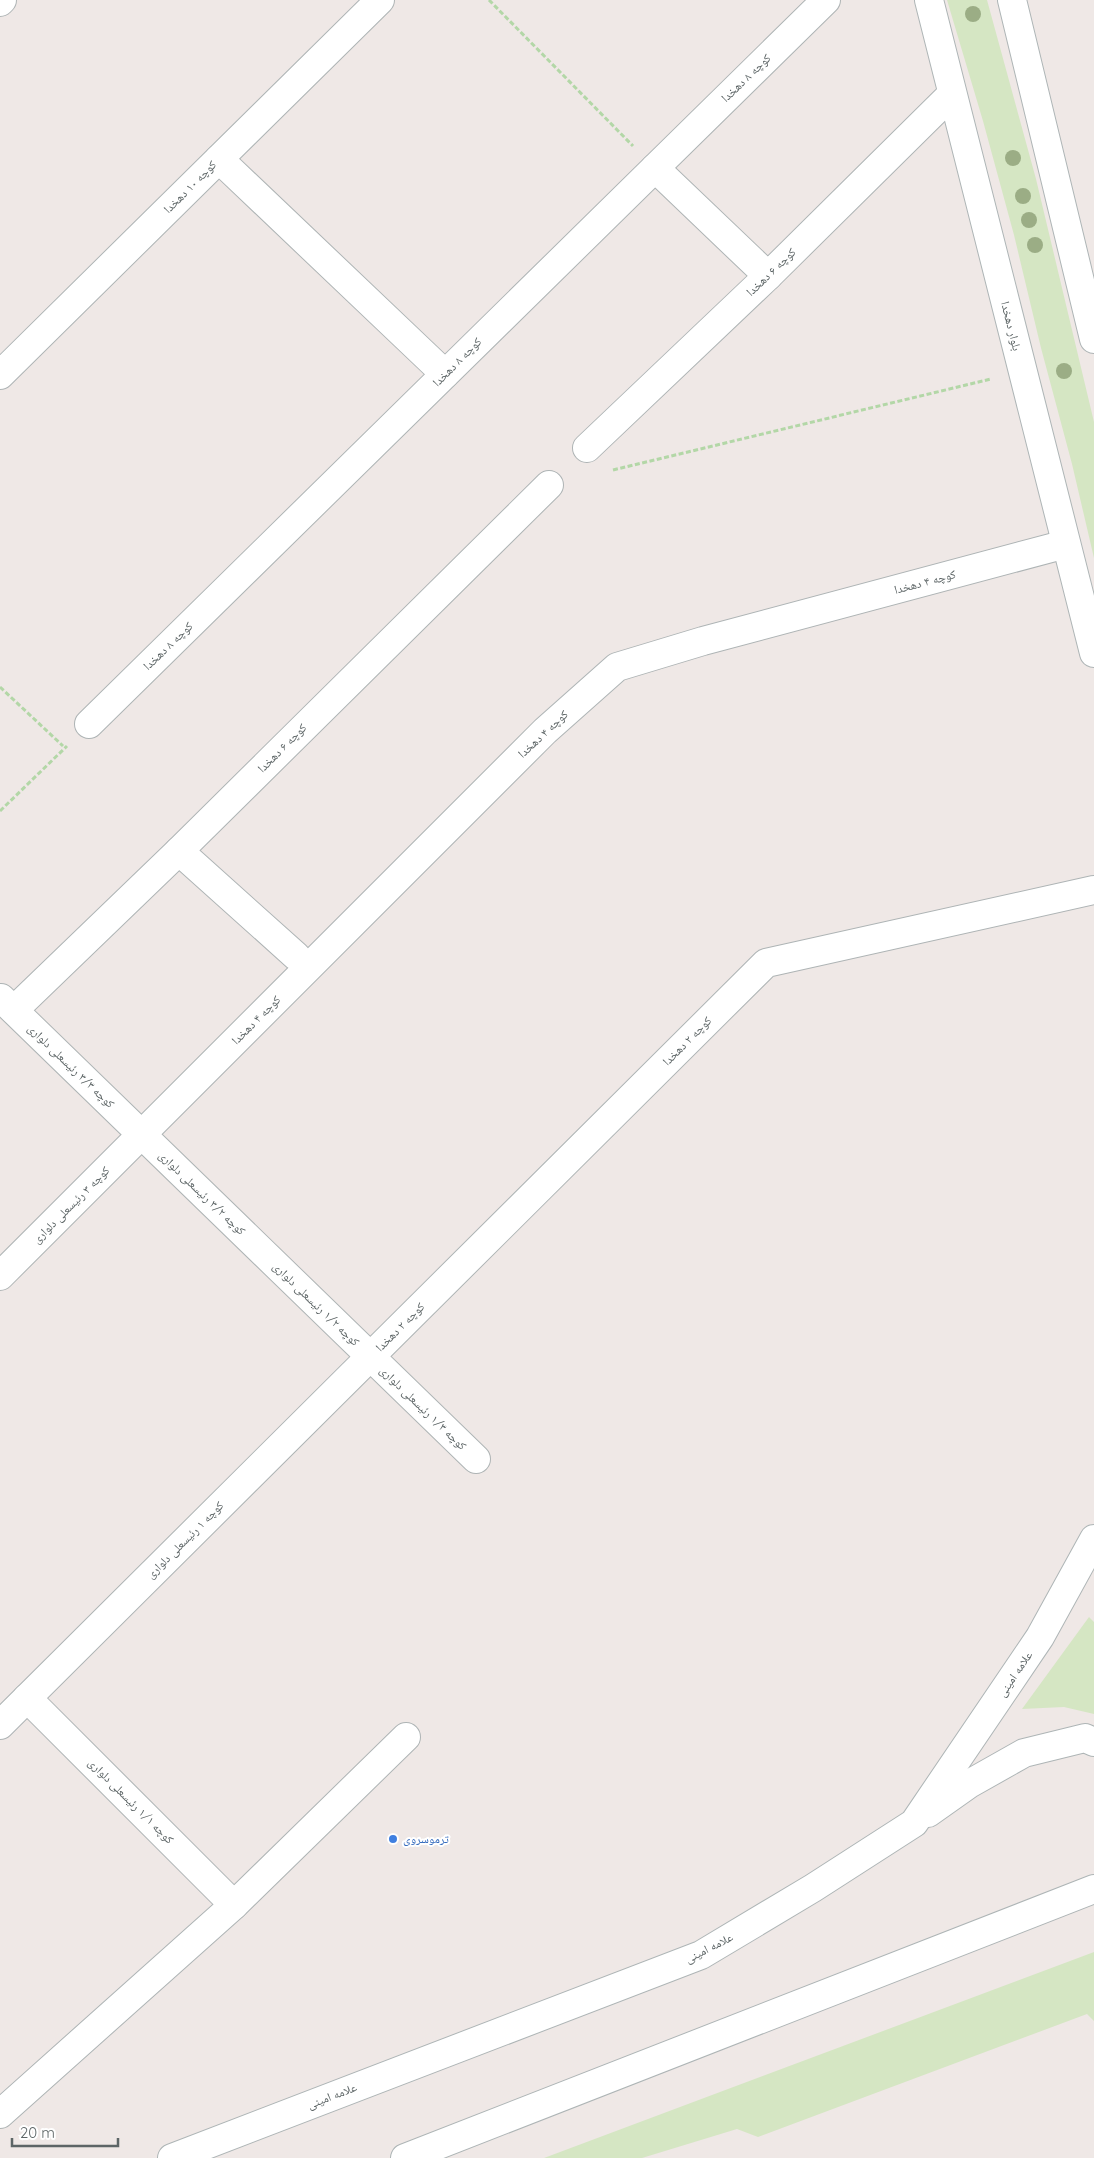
<svg xmlns="http://www.w3.org/2000/svg" width="1094" height="2158" viewBox="0 0 1094 2158" font-family="Quicksand,'Noto Naskh Arabic',sans-serif">
<style>
.green{fill:#d5e6c3}
.lines{fill:none;stroke-linecap:round;stroke-linejoin:round}
.street-casing{stroke:#aeb4b5;stroke-width:30}
.secondary-casing{stroke:#aeb5b6;stroke-width:30}
.path{stroke:#b3d7a7;stroke-width:3;stroke-dasharray:5 2.5;stroke-linecap:butt}
.street{stroke:#fff;stroke-width:28}
.secondary{stroke:#fff;stroke-width:28}
.tree{fill:#9bad85}
.shop-dot{fill:#3f7fe0;stroke:#fff;stroke-width:2}
.labels{text-anchor:middle;stroke-width:4;stroke-linejoin:round;paint-order:stroke}
.street-label{font-size:12px;fill:#5d6566;stroke:#fff}
.shop-label{font-size:12px;fill:#366cbe;stroke:#fff;text-anchor:start}
</style>
<rect width="100%" height="100%" fill="#efe8e6"/>
<g class="green">
<polygon points="947,0 987,0 1036,179 1094,422 1094,558 1072,464 1041,348 1014,235 983,121"/>
<polygon points="1089,1617 1094,1622 1094,1714 1064,1707 1022,1709"/>
<polygon points="1094,1952 1094,2021 1087,2014 758,2137 737,2129 642,2158 544,2158"/>
</g>
<g class="lines">
<defs>
<g id="street">
<polyline points="0,2 2,0"/>
<polyline points="219,159 445,374"/>
<polyline points="655,168 768,276"/>
<polyline points="0,375 380,0"/>
<polyline points="587,448 768,276 952,94"/>
<polyline points="89,724 826,0"/>
<polyline points="179,851 296,956"/>
<polyline points="1,998 476,1459"/>
<polyline points="14,1010 179,851 549,485"/>
<polyline points="0,1276 545,731 617,667 703,641 1066,544"/>
<polyline points="27,1698 234,1905"/>
<polyline points="0,1725 766,963 1094,890"/>
<polyline points="0,2114 234,1905 406,1737"/>
</g>
<g id="secondary">
<polyline points="929,0 1094,653"/>
<polyline points="1012,0 1094,339"/>
<polyline points="928,1813 969,1784 1024,1753 1085,1738 1094,1742"/>
<polyline points="172,2158 701,1955 813,1888 914,1823 1040,1637 1094,1539"/>
<polyline points="405,2158 1094,1889"/>
</g>
</defs>
<use href="#street" class="street-casing"/>
<use href="#secondary" class="secondary-casing"/>
<g class="path">
<polyline points="489,0 633,146"/>
<polyline points="613,470 991,379"/>
<polyline points="0,687 63,746"/>
<polyline points="0,811 67,746"/>
</g>
<use href="#street" class="street"/>
<use href="#secondary" class="secondary"/>
</g>
<g class="tree">
<circle cx="973" cy="14" r="8"/>
<circle cx="1013" cy="158" r="8"/>
<circle cx="1023" cy="196" r="8"/>
<circle cx="1029" cy="220" r="8"/>
<circle cx="1035" cy="245" r="8"/>
<circle cx="1064" cy="371" r="8"/>
</g>
<circle class="shop-dot" cx="393" cy="1839" r="5"/>
<g class="labels">
<g class="street-label">
<text transform="translate(746 78) rotate(-44)" y="4">کوچه ۸ دهخدا</text>
<text transform="translate(190 187) rotate(-45)" y="4">کوچه ۱۰ دهخدا</text>
<text transform="translate(771 272) rotate(-44)" y="4">کوچه ۶ دهخدا</text>
<text transform="translate(1011 326) rotate(76)" y="4">بلوار دهخدا</text>
<text transform="translate(457 362) rotate(-45)" y="4">کوچه ۸ دهخدا</text>
<text transform="translate(925 582) rotate(-15)" y="4">کوچه ۴ دهخدا</text>
<text transform="translate(168 646) rotate(-44)" y="4">کوچه ۸ دهخدا</text>
<text transform="translate(543 734) rotate(-43)" y="4">کوچه ۴ دهخدا</text>
<text transform="translate(282 748) rotate(-45)" y="4">کوچه ۶ دهخدا</text>
<text transform="translate(256 1020) rotate(-45)" y="4">کوچه ۴ دهخدا</text>
<text transform="translate(687 1041) rotate(-45)" y="4">کوچه ۲ دهخدا</text>
<text transform="translate(71 1066) rotate(44)" y="4">کوچه ۳/۳ رئیسعلی دلواری</text>
<text transform="translate(202 1193) rotate(44)" y="4">کوچه ۳/۲ رئیسعلی دلواری</text>
<text transform="translate(71 1205) rotate(-45)" y="4">کوچه ۳ رئیسعلی دلواری</text>
<text transform="translate(316 1304) rotate(44)" y="4">کوچه ۱/۲ رئیسعلی دلواری</text>
<text transform="translate(400 1327) rotate(-45)" y="4">کوچه ۲ دهخدا</text>
<text transform="translate(423 1408) rotate(44)" y="4">کوچه ۱/۳ رئیسعلی دلواری</text>
<text transform="translate(185 1540) rotate(-45)" y="4">کوچه ۱ رئیسعلی دلواری</text>
<text transform="translate(1015 1674) rotate(-56)" y="4">علامه امینی</text>
<text transform="translate(131 1801) rotate(45)" y="4">کوچه ۱/۱ رئیسعلی دلواری</text>
<text transform="translate(709 1948) rotate(-27)" y="4">علامه امینی</text>
<text transform="translate(332 2096) rotate(-21)" y="4">علامه امینی</text>
</g>
<g class="shop-label">
<text x="403" y="1843">ترموسروی</text>
</g>
</g>
<path d="M12 2138v8h106v-8" fill="none" stroke="#5d6566" stroke-width="2.5"/>
<text x="20" y="2138" font-size="15" fill="#5d6566" stroke="#ffffff" stroke-width="4" paint-order="stroke">20 m</text>
</svg>
